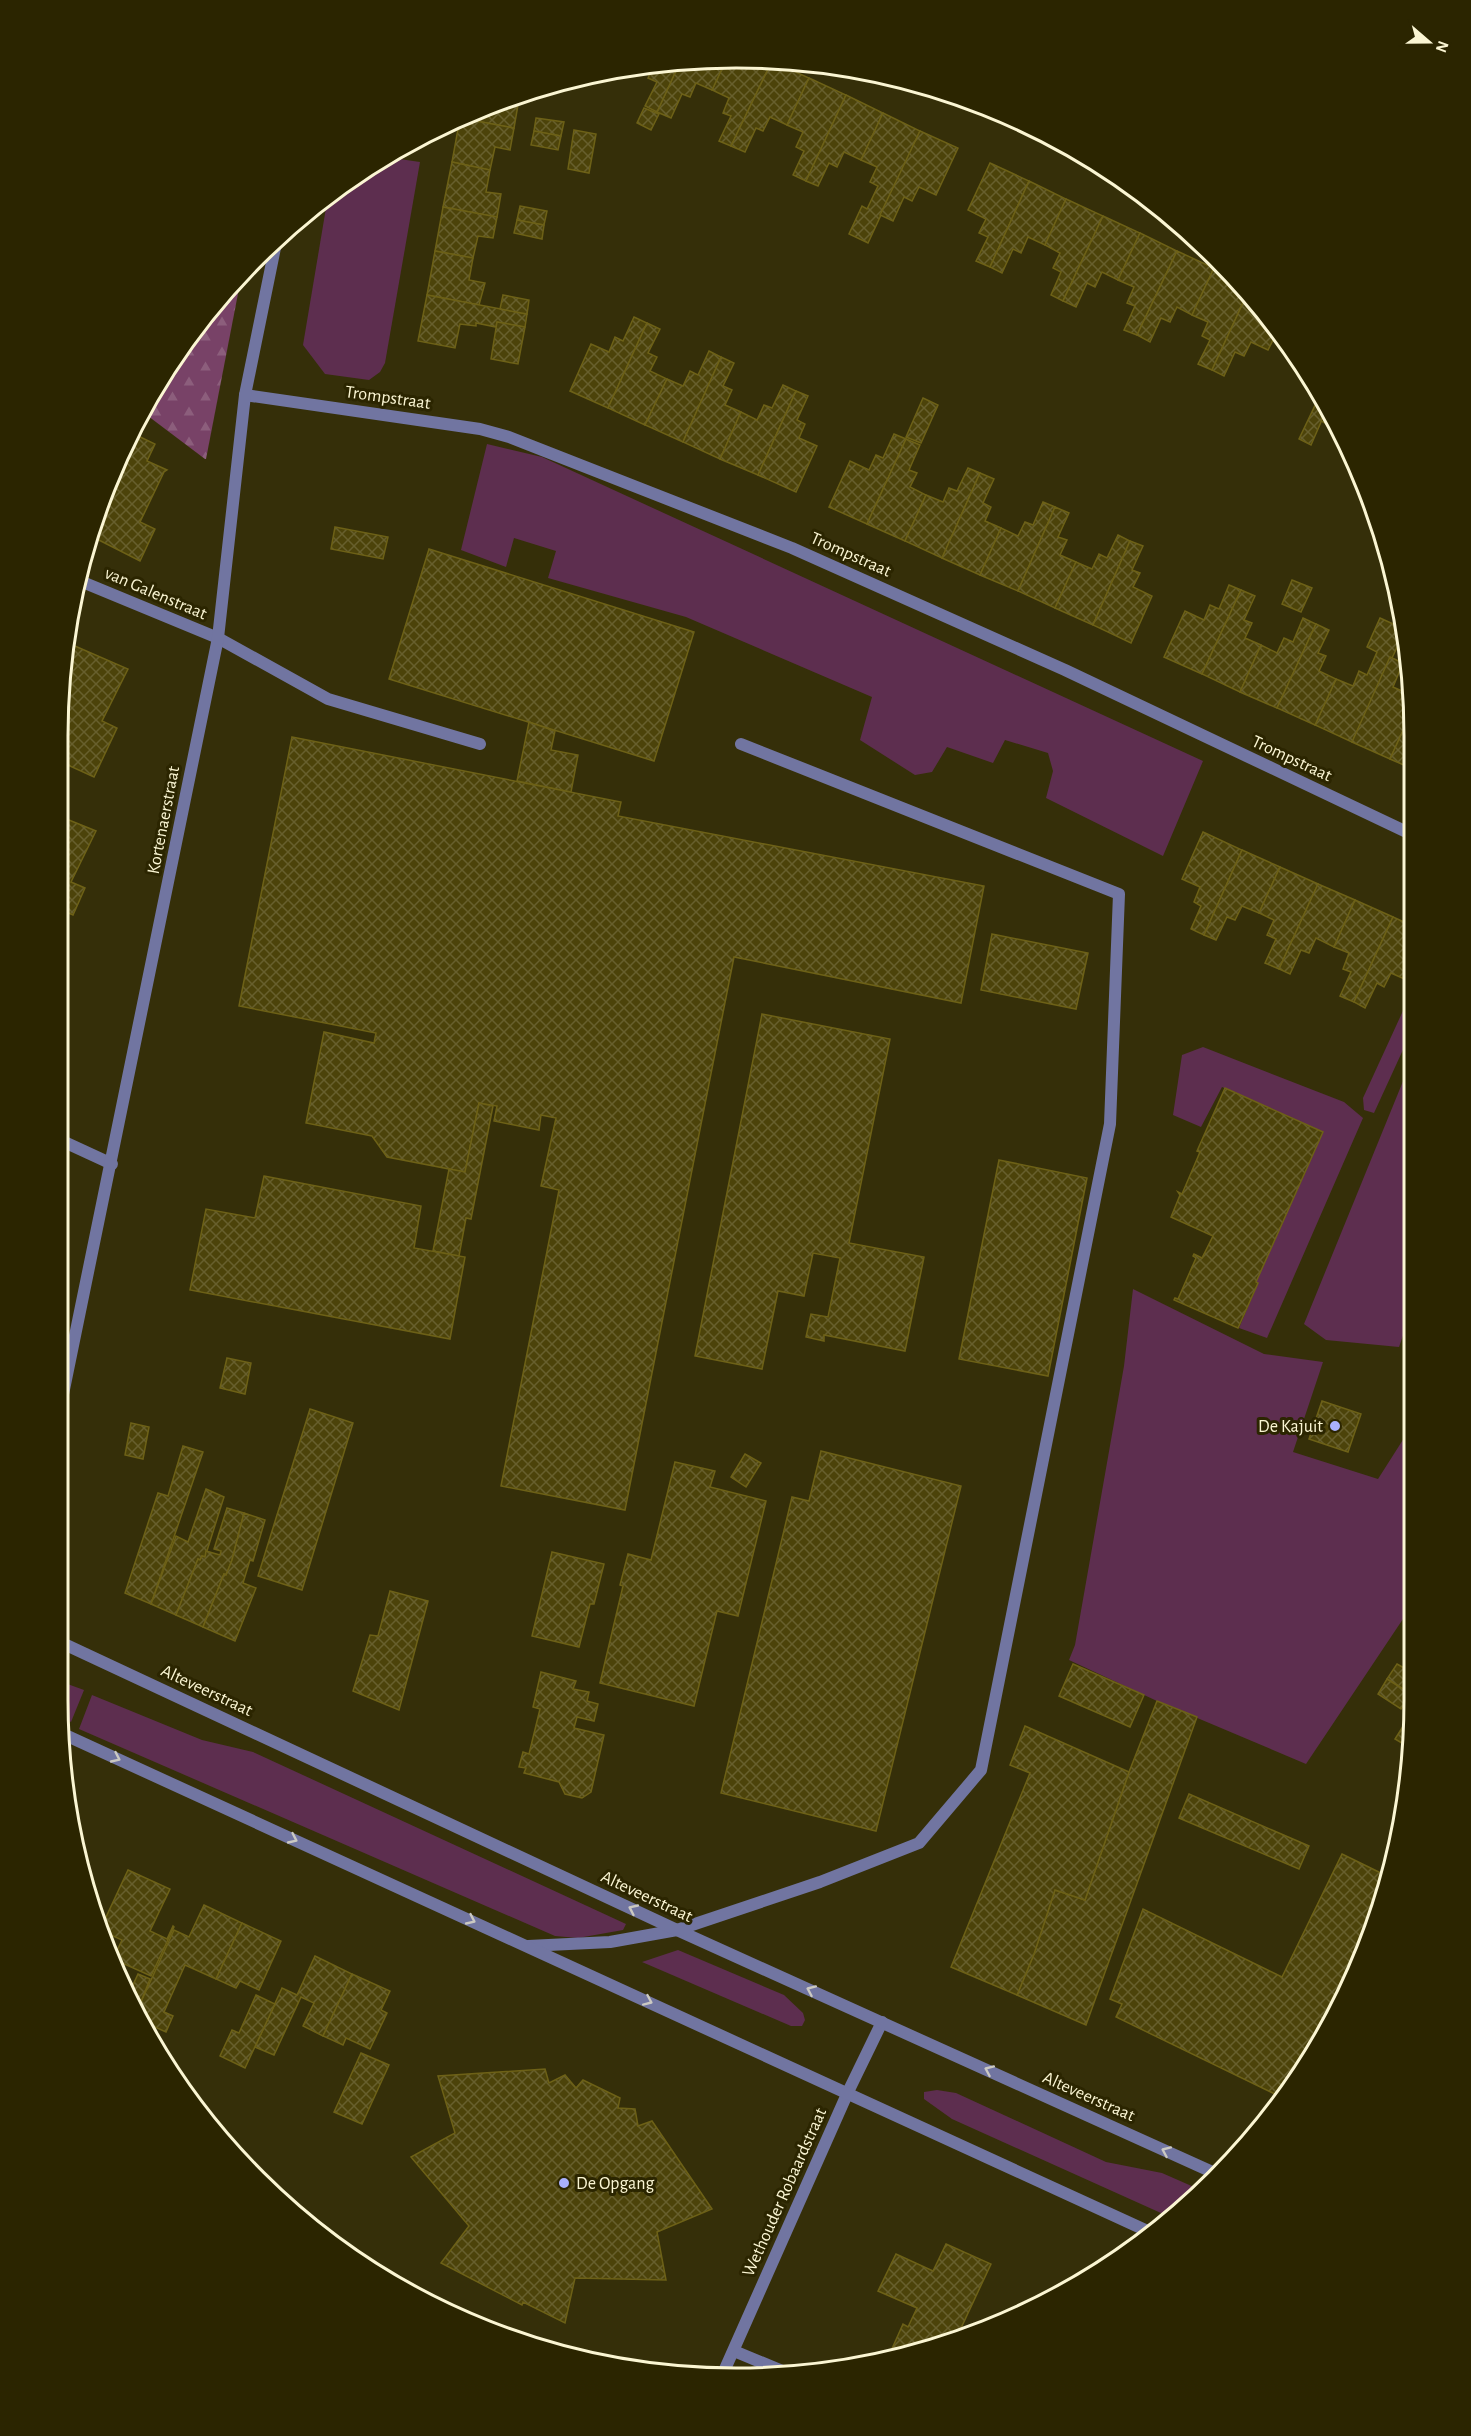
<svg xmlns="http://www.w3.org/2000/svg" width="1471" height="2436" viewBox="0 0 1471 2436" font-family="'Alegreya Sans',sans-serif">
<style>
.green{fill:#5d2e4f}
.forest{fill:url(#forest-firs)}
.building{fill:url(#building-cross-hatch);stroke:#6d6117;stroke-width:1.5}
.lines{fill:none;stroke-linecap:round;stroke-linejoin:round}
.service{stroke:#7175a1;stroke-width:12}
.minor{stroke:#7175a1;stroke-width:12}
.tertiary{stroke:#7175a1;stroke-width:12}
.oneway{stroke:#cbc9c2}
.poi-dot{fill:#a9b0fc;stroke:#2b2500;stroke-width:2}
.labels{text-anchor:middle;stroke-width:6;stroke-linejoin:round;paint-order:stroke}
.street-label{font-size:18px;fill:#fbf6d3;stroke:#2b2500}
.poi-label{font-size:18px;fill:#fbf6d3;stroke:#2b2500;text-anchor:end}
.rim{fill:none;stroke:#fbf6d3;stroke-width:3}
</style>
<defs>
<pattern id="forest-firs" width="22" height="20" patternUnits="userSpaceOnUse" patternTransform="scale(1.5)"><rect width="22" height="20" fill="#784267"/><path d="M5 1l3.5 6h-7zM16 11l3.5 6h-7z" fill="#8c5e7c"/></pattern>
<pattern id="building-cross-hatch" width="8" height="8" patternUnits="userSpaceOnUse" patternTransform="scale(1.5)"><rect width="8" height="8" fill="#4c430a"/><path d="M0 0l8 8M0 8l8-8" fill="none" stroke="#675f2d"/></pattern>
</defs>
<rect width="100%" height="100%" fill="#352f09"/>
<g class="green">
<polygon points="386,157 420,162 385,363 380,372 369,380 325,374 303,345 328,196 359,171"/>
<polygon points="487,444 542,457 1203,761 1163,856 1046,798 1053,771 1048,753 1005,740 993,763 947,747 932,772 915,775 860,740 872,697 686,617 548,578 556,551 514,538 506,567 461,550"/>
<polygon points="1413,989 1413,1028 1374,1113 1364,1110 1363,1098"/>
<polygon points="1203,1047 1344,1102 1363,1118 1267,1338 1239,1328 1258,1283 1256,1282 1322,1132 1222,1087 1201,1127 1173,1115 1182,1055"/>
<polygon points="1408,1069 1413,1070 1413,1307 1399,1347 1326,1340 1304,1324"/>
<polygon points="1133,1289 1264,1354 1323,1362 1293,1452 1378,1479 1413,1424 1413,1604 1306,1764 1157,1701 1069,1660 1075,1645 1124,1366"/>
<polygon points="62,1682 84,1690 71,1722 63,1717"/>
<polygon points="92,1695 202,1740 253,1752 626,1924 623,1930 578,1938 555,1936 79,1729"/>
<polygon points="678,1950 784,1995 803,2013 805,2020 802,2026 791,2026 642,1962"/>
<polygon points="937,2090 956,2093 1106,2162 1162,2173 1203,2191 1172,2218 952,2119 924,2099 924,2092"/>
</g>
<polygon class="forest" points="242,273 206,459 205,459 144,413 172,358"/>
<g class="building">
<polygon points="736,57 772,61 731,146 719,141 731,116 723,113 729,98 712,90 727,58"/>
<polygon points="727,58 712,90 696,83 690,97 682,94 671,118 657,112 680,62"/>
<polygon points="772,61 809,78 787,125 770,117 763,131 756,128 745,152 731,146"/>
<polygon points="680,62 657,112 645,106 657,82 648,78 654,65"/>
<polygon points="809,78 846,95 806,181 793,175 804,151 796,147 803,132 787,125"/>
<polygon points="846,95 883,113 861,160 844,152 837,167 829,163 818,186 806,181"/>
<polygon points="503,100 503,103 518,105 514,128 460,118 476,109"/>
<polygon points="644,108 659,114 651,130 637,123"/>
<polygon points="883,113 920,131 868,243 849,234 862,206 867,209 878,186 870,182 877,167 861,160"/>
<polygon points="460,118 514,128 510,150 495,147 490,170 452,162"/>
<polygon points="536,118 564,122 561,136 534,131"/>
<polygon points="574,130 596,134 589,173 568,169"/>
<polygon points="534,131 561,136 558,150 531,145"/>
<polygon points="920,131 958,148 936,195 919,187 912,201 904,197 893,221 880,215"/>
<polygon points="452,162 490,170 486,192 501,194 497,217 443,207"/>
<polygon points="990,163 1029,181 990,267 976,261 988,237 979,233 986,219 968,210"/>
<polygon points="1029,181 1066,199 1045,245 1028,237 1021,253 1013,249 1002,273 990,267"/>
<polygon points="1066,199 1103,216 1063,301 1051,295 1061,272 1053,268 1060,253 1045,245"/>
<polygon points="520,206 547,211 544,225 517,220"/>
<polygon points="443,207 497,217 493,238 478,236 473,258 435,251"/>
<polygon points="1103,216 1140,233 1118,280 1102,272 1095,287 1087,283 1076,307 1063,301"/>
<polygon points="517,220 544,225 542,239 514,233"/>
<polygon points="1140,233 1177,251 1137,335 1124,330 1135,306 1127,303 1134,287 1118,280"/>
<polygon points="435,251 473,258 469,280 485,283 479,305 427,295"/>
<polygon points="1177,251 1214,268 1192,315 1177,307 1170,322 1161,318 1150,342 1137,335"/>
<polygon points="1214,268 1233,277 1248,292 1212,370 1198,364 1210,340 1202,336 1208,322 1192,315"/>
<polygon points="1248,292 1277,332 1268,350 1251,342 1244,356 1235,352 1224,376 1212,370"/>
<polygon points="427,295 527,314 525,327 497,322 496,327 476,323 476,326 460,324 455,348 418,341"/>
<polygon points="503,295 529,300 527,314 500,309"/>
<polygon points="634,317 647,323 608,408 570,391 591,344 609,352 615,337 623,341"/>
<polygon points="497,322 525,327 518,364 491,359"/>
<polygon points="647,323 660,329 648,353 657,357 650,371 667,379 645,425 608,408"/>
<polygon points="709,351 721,357 683,442 645,425 667,379 683,386 690,371 698,375"/>
<polygon points="721,357 734,363 723,386 732,390 725,405 741,412 720,459 683,442"/>
<polygon points="783,385 796,391 758,475 720,459 741,412 757,420 764,405 772,408"/>
<polygon points="796,391 808,396 797,420 805,424 799,438 817,446 796,492 758,475"/>
<polygon points="1321,393 1328,406 1311,445 1299,439"/>
<polygon points="923,398 938,405 921,443 906,437"/>
<polygon points="1328,406 1337,426 1336,429 1321,421"/>
<polygon points="134,434 155,444 147,461 167,470 164,472 140,522 155,529 140,561 89,535 93,517"/>
<polygon points="894,434 906,439 867,524 829,507 850,461 869,470 876,455 883,458"/>
<polygon points="906,439 920,445 909,470 917,473 910,487 926,495 905,541 867,524"/>
<polygon points="968,468 980,473 942,558 905,541 926,495 943,502 949,488 957,491"/>
<polygon points="980,473 994,479 983,503 991,507 985,521 1001,528 980,575 942,558"/>
<polygon points="1043,502 1055,507 1018,591 980,575 1001,528 1018,536 1025,522 1033,525"/>
<polygon points="1055,507 1069,513 1058,537 1067,540 1060,555 1076,562 1055,608 1018,591"/>
<polygon points="335,527 388,537 383,559 331,549"/>
<polygon points="1118,535 1130,541 1093,625 1055,608 1076,562 1092,569 1099,554 1107,558"/>
<polygon points="1130,541 1143,546 1132,570 1140,573 1133,587 1152,596 1131,643 1093,625"/>
<polygon points="429,549 694,632 654,761 389,679"/>
<polygon points="1292,580 1312,588 1301,612 1282,604"/>
<polygon points="1229,585 1241,590 1202,674 1164,657 1185,611 1204,620 1210,605 1219,609"/>
<polygon points="1241,590 1255,596 1244,620 1252,623 1245,638 1261,645 1240,692 1202,674"/>
<polygon points="1303,618 1316,624 1277,708 1240,692 1261,645 1277,653 1284,638 1293,642"/>
<polygon points="1380,618 1400,627 1402,637 1352,742 1315,725 1336,679 1353,686 1359,671 1367,675 1377,652 1367,647"/>
<polygon points="1316,624 1329,630 1318,653 1326,656 1319,671 1336,679 1315,725 1277,708"/>
<polygon points="68,643 128,669 102,721 117,728 94,777 59,761 58,691"/>
<polygon points="1390,657 1403,663 1393,687 1413,696 1413,704 1409,712 1411,713 1390,759 1352,742"/>
<polygon points="1411,713 1413,714 1413,769 1390,759"/>
<polygon points="529,722 555,731 551,750 578,755 571,792 517,781"/>
<polygon points="292,737 621,802 618,816 984,886 961,1003 734,957 625,1510 501,1486 559,1190 541,1186 556,1118 541,1115 539,1130 494,1121 497,1106 479,1103 465,1172 387,1157 372,1136 306,1123 324,1032 374,1043 376,1033 239,1006"/>
<polygon points="59,816 96,831 71,882 85,888 73,915 59,909"/>
<polygon points="1203,832 1242,850 1204,935 1191,929 1201,906 1194,902 1200,887 1182,879"/>
<polygon points="1242,850 1280,867 1259,913 1242,906 1235,920 1227,917 1216,940 1204,935"/>
<polygon points="1280,867 1318,884 1279,969 1265,963 1276,939 1267,935 1274,920 1259,913"/>
<polygon points="1318,884 1355,900 1334,947 1316,938 1309,953 1301,950 1290,974 1279,969"/>
<polygon points="1355,900 1393,917 1354,1002 1340,996 1351,972 1343,969 1349,953 1334,947"/>
<polygon points="1393,917 1413,926 1413,973 1409,981 1391,973 1384,987 1377,983 1365,1008 1354,1002"/>
<polygon points="992,934 1088,953 1076,1009 981,990"/>
<polygon points="762,1014 890,1039 849,1243 924,1257 905,1351 824,1335 824,1341 806,1337 811,1314 828,1317 840,1258 813,1253 804,1296 778,1291 762,1369 695,1356"/>
<polygon points="1225,1088 1323,1132 1256,1282 1258,1283 1238,1328 1174,1300 1175,1298 1178,1299 1196,1258 1193,1256 1194,1254 1202,1258 1213,1236 1171,1217 1180,1195 1178,1192 1182,1194 1200,1152 1197,1151"/>
<polygon points="479,1103 493,1106 471,1219 466,1218 459,1256 433,1251 449,1169 465,1172"/>
<polygon points="999,1160 1087,1178 1048,1376 959,1359"/>
<polygon points="264,1176 421,1206 414,1248 465,1257 450,1339 190,1290 206,1209 255,1218"/>
<polygon points="227,1358 251,1363 245,1394 220,1388"/>
<polygon points="1322,1401 1361,1414 1348,1452 1309,1439"/>
<polygon points="310,1409 353,1423 302,1590 258,1576"/>
<polygon points="131,1423 149,1427 143,1459 125,1455"/>
<polygon points="183,1446 203,1452 151,1604 125,1593 158,1493 168,1496"/>
<polygon points="821,1451 961,1486 876,1831 721,1793 792,1497 809,1501"/>
<polygon points="745,1454 761,1463 746,1487 731,1477"/>
<polygon points="675,1462 715,1471 710,1487 766,1501 738,1616 717,1611 694,1706 600,1683 623,1586 620,1585 628,1554 651,1560"/>
<polygon points="206,1489 224,1497 205,1557 202,1556 200,1560 198,1559 176,1615 151,1604 176,1536 188,1542"/>
<polygon points="227,1508 244,1513 232,1560 226,1575 224,1574 203,1627 176,1615 198,1559 200,1560 202,1556 205,1557 206,1551 220,1555 221,1551 214,1549"/>
<polygon points="244,1513 265,1520 253,1561 250,1560 243,1583 256,1588 235,1641 203,1627 224,1574 226,1575 232,1560"/>
<polygon points="552,1552 604,1564 594,1604 590,1604 579,1647 532,1636"/>
<polygon points="390,1591 428,1601 399,1710 353,1691 370,1635 378,1636"/>
<polygon points="1073,1664 1144,1695 1130,1727 1059,1696"/>
<polygon points="1397,1664 1413,1673 1411,1694 1387,1679"/>
<polygon points="541,1672 576,1681 573,1689 589,1692 587,1701 598,1704 594,1721 577,1717 574,1728 604,1735 591,1792 582,1798 565,1794 559,1782 524,1773 526,1768 519,1767 523,1752 529,1754 540,1709 533,1707"/>
<polygon points="1387,1679 1411,1694 1401,1709 1378,1694"/>
<polygon points="1157,1701 1197,1717 1086,2025 1017,1995 1034,1954 1055,1890 1085,1900 1129,1772"/>
<polygon points="1412,1712 1413,1745 1412,1749 1395,1739"/>
<polygon points="1025,1726 1129,1772 1085,1900 1055,1890 1034,1954 1017,1995 951,1967 1030,1773 1010,1765"/>
<polygon points="1189,1794 1309,1846 1299,1869 1179,1818"/>
<polygon points="1342,1854 1387,1876 1378,1919 1299,2078 1283,2098 1116,2017 1122,2004 1110,1999 1143,1909 1282,1977"/>
<polygon points="128,1870 170,1889 150,1931 167,1939 173,1926 174,1927 151,1976 113,1959 122,1940 100,1930"/>
<polygon points="204,1905 242,1923 216,1979 185,1965 164,2012 173,2016 166,2032 139,2020 136,2016 142,2004 140,2004 174,1930 189,1937"/>
<polygon points="242,1923 281,1941 259,1990 240,1981 236,1988 216,1979"/>
<polygon points="315,1956 352,1974 323,2036 303,2026 314,2003 301,1997 274,2055 255,2047 282,1988 297,1995"/>
<polygon points="138,1974 150,1979 140,2004 127,1998"/>
<polygon points="352,1974 390,1991 381,2010 387,2013 370,2049 346,2038 343,2045 323,2036"/>
<polygon points="256,1995 275,2004 245,2068 220,2056 232,2030 239,2033"/>
<polygon points="361,2053 389,2065 362,2124 334,2112"/>
<polygon points="545,2069 549,2083 565,2075 576,2088 583,2080 620,2098 618,2108 635,2109 638,2126 652,2121 712,2209 657,2232 666,2280 575,2278 565,2323 523,2302 522,2305 441,2263 469,2226 411,2157 455,2133 438,2076"/>
<polygon points="946,2244 991,2264 954,2343 900,2356 891,2351 903,2324 908,2327 917,2308 878,2291 896,2254 933,2271"/>
</g>
<g class="lines">
<g class="service">
<polyline points="218,638 328,699 480,744"/>
<polyline points="528,1946 610,1942 677,1930 820,1882 919,1843 981,1770 1110,1124 1119,894 741,744"/>
</g>
<g class="minor">
<polyline points="245,395 480,429 509,437 792,548 1065,670 1413,835"/>
<polyline points="80,581 218,638"/>
<polyline points="60,1140 112,1164"/>
<polyline points="61,1404 218,638 245,395 277,238"/>
<polyline points="734,2351 792,2375"/>
<polyline points="721,2378 848,2092 882,2022"/>
</g>
<g class="tertiary">
<polyline points="62,1643 677,1930 1219,2175"/>
<polyline points="63,1734 1154,2234"/>
</g>
</g>
<defs><path id="oneway-chevron" d="M-2-3.5L2.5 0L-2 3.5" fill="none" stroke-width="1.6" stroke-linecap="round" stroke-linejoin="round" transform="scale(1.5)"/></defs>
<g class="oneway">
<use href="#oneway-chevron" transform="translate(116 1758) rotate(25)"/>
<use href="#oneway-chevron" transform="translate(293 1839) rotate(25)"/>
<use href="#oneway-chevron" transform="translate(633 1909) rotate(-155)"/>
<use href="#oneway-chevron" transform="translate(471 1920) rotate(25)"/>
<use href="#oneway-chevron" transform="translate(811 1990) rotate(-156)"/>
<use href="#oneway-chevron" transform="translate(648 2001) rotate(24)"/>
<use href="#oneway-chevron" transform="translate(989 2070) rotate(-156)"/>
<use href="#oneway-chevron" transform="translate(1166 2151) rotate(-156)"/>
</g>
<g class="poi-dot">
<circle cx="1335" cy="1426" r="6"/>
<circle cx="564" cy="2183" r="6"/>
</g>
<g class="labels">
<g class="street-label">
<text transform="translate(388 397) rotate(8)" y="6">Trompstraat</text>
<text transform="translate(851 554) rotate(24)" y="6">Trompstraat</text>
<text transform="translate(156 593) rotate(23)" y="6">van Galenstraat</text>
<text transform="translate(1292 758) rotate(25)" y="6">Trompstraat</text>
<text transform="translate(163 820) rotate(-79)" y="6">Kortenaerstraat</text>
<text transform="translate(207 1690) rotate(25)" y="6">Alteveerstraat</text>
<text transform="translate(647 1896) rotate(25)" y="6">Alteveerstraat</text>
<text transform="translate(1089 2096) rotate(24)" y="6">Alteveerstraat</text>
<text transform="translate(784 2192) rotate(-66)" y="6">Wethouder Robaardstraat</text>
</g>
<g class="poi-label">
<text x="1323" y="1432">De Kajuit</text>
<text x="576" y="2189" text-anchor="start">De Opgang</text>
</g>
</g>
<path d="M0 0H1471V2436H0ZM736 68H736A668 668 0 0 1 1404 736V1700A668 668 0 0 1 736 2368H736A668 668 0 0 1 68 1700V736A668 668 0 0 1 736 68Z" fill="#2b2500" fill-rule="evenodd"/>
<path class="rim" d="M736 68H736A668 668 0 0 1 1404 736V1700A668 668 0 0 1 736 2368H736A668 668 0 0 1 68 1700V736A668 668 0 0 1 736 68Z"/>
<g transform="translate(1429 42) rotate(110)" stroke="#2b2500" stroke-width="4.5" paint-order="stroke">
<path d="M0-4.5L10 22L0 15L-10 22Z" fill="#fbf6d3"/>
<text y="-9" font-size="16" font-weight="bold" text-anchor="middle" fill="#fbf6d3">N</text>
</g>
</svg>
